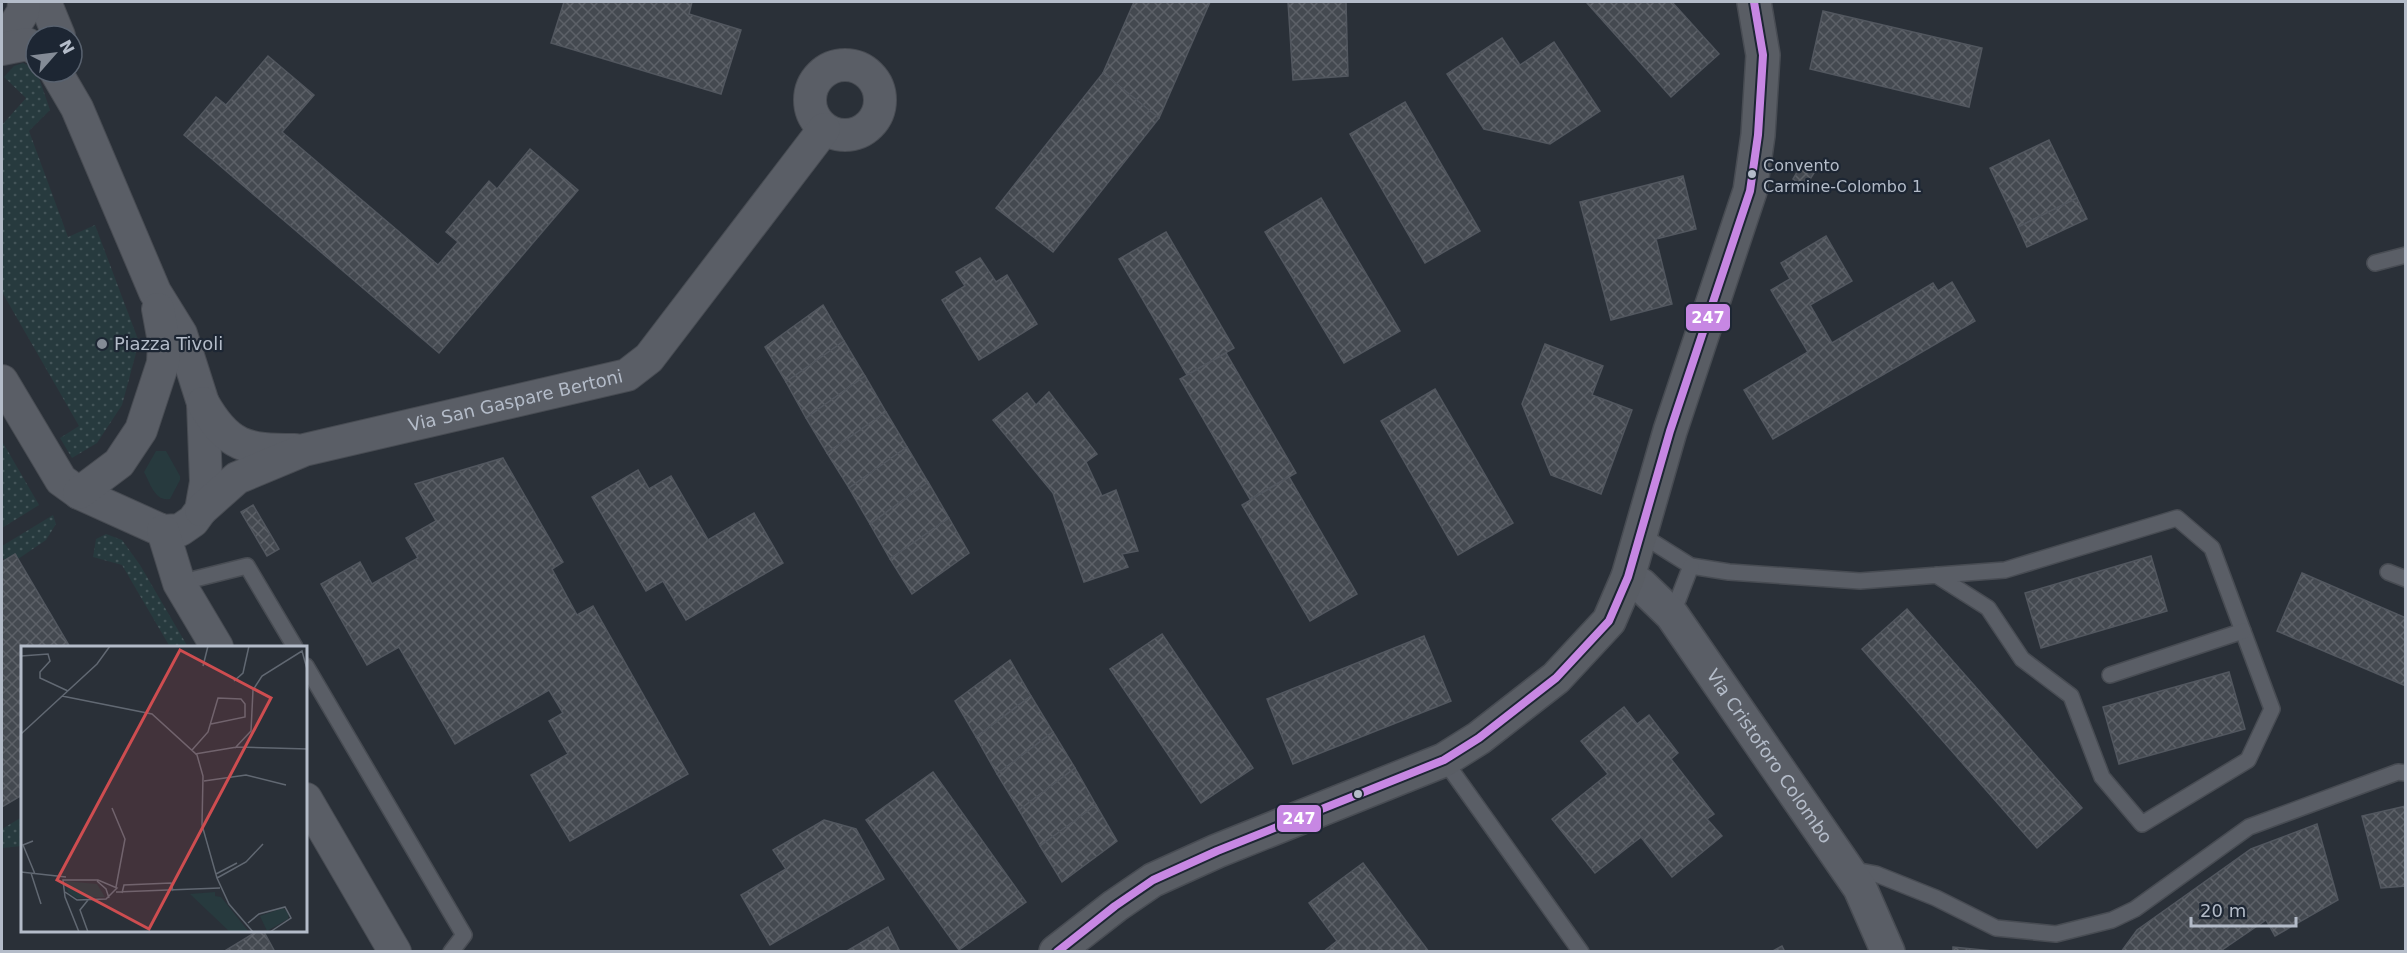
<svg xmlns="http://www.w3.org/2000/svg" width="2407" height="953" viewBox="0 0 2407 953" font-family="'DejaVu Sans',sans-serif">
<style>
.grass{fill:#273a3e}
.garden{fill:url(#garden-dots)}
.building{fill:url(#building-cross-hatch);stroke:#52575f;stroke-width:1.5}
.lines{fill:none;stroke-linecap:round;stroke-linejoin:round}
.service-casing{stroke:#484c53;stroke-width:18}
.minor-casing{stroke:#484c53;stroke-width:34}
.tertiary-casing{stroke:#484c53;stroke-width:36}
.secondary-casing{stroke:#484c53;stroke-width:36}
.service{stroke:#5a5e66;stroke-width:15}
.minor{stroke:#5a5e66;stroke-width:32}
.tertiary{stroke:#5a5e66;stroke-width:33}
.secondary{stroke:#595d64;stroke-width:33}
.bus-1-casing{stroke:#1d2633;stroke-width:12}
.bus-1{stroke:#c787e3;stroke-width:8}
.bus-dot{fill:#b4bcc9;stroke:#1d2633;stroke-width:2}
.poi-dot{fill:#848b96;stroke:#1d2633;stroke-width:2}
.labels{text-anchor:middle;stroke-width:4.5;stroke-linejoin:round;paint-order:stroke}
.bus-label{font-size:16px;fill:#b4bcc9;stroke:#1d2633;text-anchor:start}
.poi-label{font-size:18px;fill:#b4bcc9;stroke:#1d2633;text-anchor:start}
.street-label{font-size:18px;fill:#b4bcc9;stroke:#1d2633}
.inset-road{fill:none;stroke:#616872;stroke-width:1.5}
.view{fill:#ce4d50;fill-opacity:0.15;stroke:#ce4d50;stroke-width:3}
.inset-edge{fill:none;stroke:#b4bcc9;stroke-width:3}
.line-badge{stroke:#1d2633;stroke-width:2}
.badge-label{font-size:16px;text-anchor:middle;font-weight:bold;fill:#fff}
</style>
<defs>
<pattern id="garden-dots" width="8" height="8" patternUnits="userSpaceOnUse" patternTransform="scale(1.5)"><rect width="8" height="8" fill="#273a3e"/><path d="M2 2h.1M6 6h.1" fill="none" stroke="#445559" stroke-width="1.8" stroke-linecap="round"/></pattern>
<pattern id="building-cross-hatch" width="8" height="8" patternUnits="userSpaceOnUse" patternTransform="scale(1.5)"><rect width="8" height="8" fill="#444950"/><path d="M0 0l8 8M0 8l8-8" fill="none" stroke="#5d6168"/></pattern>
</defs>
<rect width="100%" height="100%" fill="#2a3038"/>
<path class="grass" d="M156 451H166L180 476V480L170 499C155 502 150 483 144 472Z"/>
<g class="garden">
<polygon points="23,63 36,69 50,110 29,131 68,237 95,225 139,342 122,405 97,443 72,458 60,438 79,426 2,292 2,125 26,98 4,77 14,66"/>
<polygon points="2,441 39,505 2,528"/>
<polygon points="53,515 56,524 46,540 18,559 15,554 4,560 2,555 2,546"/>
<polygon points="106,534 122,540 140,565 188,647 170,647 122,565 93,557 96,539"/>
<polygon points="22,817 22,846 2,848 2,829"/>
</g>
<g class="building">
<polygon points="564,2 692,2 689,14 741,30 721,94 551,43"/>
<polygon points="1134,2 1210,2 1159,118 1103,73"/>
<polygon points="1288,2 1346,2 1348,76 1293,80"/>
<polygon points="1589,2 1672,2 1719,54 1671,97 1587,3"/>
<polygon points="1823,11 1982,48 1969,107 1810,69"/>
<polygon points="1502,38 1520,65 1554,42 1600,111 1550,144 1484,129 1447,74"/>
<polygon points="268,56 314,95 282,132 438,265 458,242 446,232 489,181 497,189 530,149 578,190 439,353 184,135 216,97 226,105"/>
<polygon points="1103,73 1159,118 1053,252 996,208"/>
<polygon points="1405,102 1480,231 1425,263 1350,134"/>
<polygon points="2049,140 2077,198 2018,227 1990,168"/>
<polygon points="1803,162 1816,170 1805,187 1793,179"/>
<polygon points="1683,176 1696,229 1656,239 1672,304 1611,320 1580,202"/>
<polygon points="1321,198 1400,331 1344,363 1265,232"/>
<polygon points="2077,198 2087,219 2027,247 2018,227"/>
<polygon points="1166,232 1234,348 1187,375 1119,259"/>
<polygon points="1826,236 1852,281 1810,305 1832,343 1933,283 1938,291 1952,282 1975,321 1773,439 1744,390 1808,352 1771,290 1790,279 1781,263"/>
<polygon points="980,258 996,282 1007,275 1037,324 979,360 942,300 965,286 956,272"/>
<polygon points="823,305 844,341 786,382 765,347"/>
<polygon points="844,341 865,376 806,418 786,382"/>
<polygon points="1545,344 1603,366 1592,395 1632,410 1601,494 1551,475 1522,404"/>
<polygon points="1226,353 1296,473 1250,499 1180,379"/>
<polygon points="865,376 886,412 827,453 806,418"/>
<polygon points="1435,389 1513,523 1458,555 1381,421"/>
<polygon points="1049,392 1097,454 1086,462 1102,496 1116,490 1138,551 1122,554 1128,567 1084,582 1053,493 993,420 1027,393 1036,405"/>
<polygon points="886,412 907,447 849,488 827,453"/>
<polygon points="907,447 928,482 870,524 849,488"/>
<polygon points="503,458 563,562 552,569 577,615 593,606 688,774 570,841 531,775 568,754 549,721 563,713 549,690 455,744 399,647 367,665 321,584 360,562 372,584 418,558 406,538 436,521 415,484"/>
<polygon points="638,470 649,489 671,476 708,540 754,513 783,563 686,620 663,581 646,591 592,497"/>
<polygon points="1289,477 1357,594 1310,621 1242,505"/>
<polygon points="928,482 949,518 890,559 870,524"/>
<polygon points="253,505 279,549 267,556 241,512"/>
<polygon points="949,518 969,553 912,594 890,559"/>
<polygon points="15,554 70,647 22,647 22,795 2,807 2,562"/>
<polygon points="2151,556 2167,611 2041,648 2025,593"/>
<polygon points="2302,573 2406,618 2406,686 2277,631"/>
<polygon points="1907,609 2082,808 2037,848 1862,649"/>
<polygon points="1162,634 1253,768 1201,803 1110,669"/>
<polygon points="1424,636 1451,701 1293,764 1267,699"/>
<polygon points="1010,660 1031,696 976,737 955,701"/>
<polygon points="2229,672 2245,729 2119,764 2103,707"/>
<polygon points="1031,696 1053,732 997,774 976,737"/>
<polygon points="1624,707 1637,724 1649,715 1678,753 1671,759 1714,814 1707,819 1722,836 1672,877 1641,837 1595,873 1552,819 1608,774 1581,741"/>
<polygon points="1053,732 1075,768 1019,810 997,774"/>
<polygon points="1075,768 1096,805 1040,846 1019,810"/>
<polygon points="933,772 1026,902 959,950 866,820"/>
<polygon points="1096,805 1117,841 1062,882 1040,846"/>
<polygon points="2406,806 2406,886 2381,888 2362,816"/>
<polygon points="824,820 856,829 884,879 770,945 741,895 786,869 773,850"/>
<polygon points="2317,824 2338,900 2275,936 2266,920 2219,952 2121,952 2137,930 2251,849"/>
<polygon points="1363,863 1429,952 1323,952 1337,941 1309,903"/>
<polygon points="888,927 900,952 845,952"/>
<polygon points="259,930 263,930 275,952 223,952"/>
<polygon points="1782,946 1785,952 1771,952"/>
<polygon points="1953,947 2003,952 1953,952"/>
</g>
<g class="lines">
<defs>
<g id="service">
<polyline points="2375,263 2406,255"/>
<polyline points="1640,534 1691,566 1729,572 1860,581 2005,570 2177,518 2212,548 2272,709 2248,760 2142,824 2102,777 2071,696 2022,659 1988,608 1936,575"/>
<polyline points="2388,572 2406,579"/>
<polyline points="179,583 247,566 295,647"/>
<polyline points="1672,615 1691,566"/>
<polyline points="306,666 464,935 451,952"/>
<polyline points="2110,675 2243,631"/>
<polyline points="1444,760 1581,952"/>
<polyline points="1849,869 1876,874 1936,898 1996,928 2056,934 2112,920 2135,909 2249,827 2398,772 2406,773"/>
</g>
<g id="minor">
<polyline points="45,2 59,36"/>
<polyline points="2,46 23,12 24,2"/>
<polyline points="2,49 27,44 36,49"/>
<circle cx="845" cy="100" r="35"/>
<polyline points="2,381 61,480 79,493 163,531 180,530 193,521 201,510 206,482 203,403 181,334 155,292 77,108 56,72"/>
<path d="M203 403C228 447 246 450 295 450"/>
<polyline points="79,493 119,463 141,430 163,363 164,342 158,309"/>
<path id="s1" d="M201 510 237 478 304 450 627 375 649 358 824 129"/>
<polyline points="163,531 179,583 217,647"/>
<polyline points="306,799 395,952"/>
</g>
<g id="tertiary">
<path id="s2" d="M1628 577 1641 585 1672 615 1860 888 1888 952"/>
</g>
<polyline id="secondary" points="1056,952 1115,906 1153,880 1217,851 1444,760 1479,738 1556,678 1609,621 1628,577 1670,431 1750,191 1758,135 1763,55 1754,2"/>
</defs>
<use href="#service" class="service-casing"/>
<use href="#minor" class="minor-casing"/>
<use href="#tertiary" class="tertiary-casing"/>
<use href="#secondary" class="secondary-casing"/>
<use href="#service" class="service"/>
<use href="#minor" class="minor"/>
<use href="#tertiary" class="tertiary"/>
<use href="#secondary" class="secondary"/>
<defs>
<polyline id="bus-1" points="1057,952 1115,906 1153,880 1217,851 1444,760 1479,738 1556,678 1609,621 1628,577 1670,431 1750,191 1758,135 1763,55 1754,2"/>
</defs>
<use href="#bus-1" class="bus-1-casing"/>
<use href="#bus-1" class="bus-1"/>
</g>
<g class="bus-dot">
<circle cx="1752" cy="174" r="5"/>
<circle cx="1358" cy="794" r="5"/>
</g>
<circle class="poi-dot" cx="102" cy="344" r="6"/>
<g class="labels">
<g class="bus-label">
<text x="1763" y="171">Convento<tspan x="1763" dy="21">Carmine-Colombo 1</tspan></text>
</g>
<g class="poi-label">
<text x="114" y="350">Piazza Tivoli</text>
</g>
<g class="street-label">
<text dy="6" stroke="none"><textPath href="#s1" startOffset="338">Via San Gaspare Bertoni</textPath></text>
<text dy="6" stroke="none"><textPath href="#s2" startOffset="230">Via Cristoforo Colombo</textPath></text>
</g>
</g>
<g transform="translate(21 646)">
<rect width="286" height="286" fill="#2a3038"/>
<path d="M194 246V250L200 251 228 286H209L169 248Z" fill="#273a3e"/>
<path d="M44 235 76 238 84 251 56 252 47 246ZM262 262 268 267 267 273 246 285 239 270Z" fill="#273a3e"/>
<path class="inset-road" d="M0 10 27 8 29 15 19 26V32L47 45M182 20 187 0M213 35 222 27 228 0M41 50 131 68 176 109 182 130 181 179 196 232 208 258 232 286M0 88 76 18 89 0M214 102 230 85 232 44 241 30 281 5 286 23M171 104 187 86 197 52 220 53 224 58V71L190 78M174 108 216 101 287 103M183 135 225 129 265 139M91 162 104 193 95 241M12 195 2 199 14 228M0 226 45 231M10 227 20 258M195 228 216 217M196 232 225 216 242 198M76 235 85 243 88 252M44 246 56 254 85 253 96 242 77 234H42L44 251 58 286M95 246 199 242M101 247 103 239 150 237 152 245M67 254 59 264 67 286M227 277 238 268 264 261 270 272 249 286"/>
<path class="view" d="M159 4 250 52 128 283 36 234Z"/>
<rect width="286" height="286" class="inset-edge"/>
</g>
<g class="line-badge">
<rect x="1685" y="303" width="46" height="29" rx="6" fill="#c787e3"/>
<rect x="1276" y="804" width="46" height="29" rx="6" fill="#c787e3"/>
</g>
<g class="badge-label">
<text x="1708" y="323">247</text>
<text x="1299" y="824">247</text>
</g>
<rect width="2407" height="953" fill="none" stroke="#b4bcc9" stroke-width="6"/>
<g transform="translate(54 54) rotate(62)"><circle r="28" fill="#1d2633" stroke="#59626f" stroke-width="1.5"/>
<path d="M0-4.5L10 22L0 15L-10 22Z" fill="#848b96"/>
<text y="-9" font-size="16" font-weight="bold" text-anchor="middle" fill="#b4bcc9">N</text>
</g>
<path d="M2191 917v9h105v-9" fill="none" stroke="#b4bcc9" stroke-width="3"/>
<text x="2200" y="917" font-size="18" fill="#b4bcc9" stroke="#1d2633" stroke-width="4.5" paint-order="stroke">20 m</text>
</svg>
